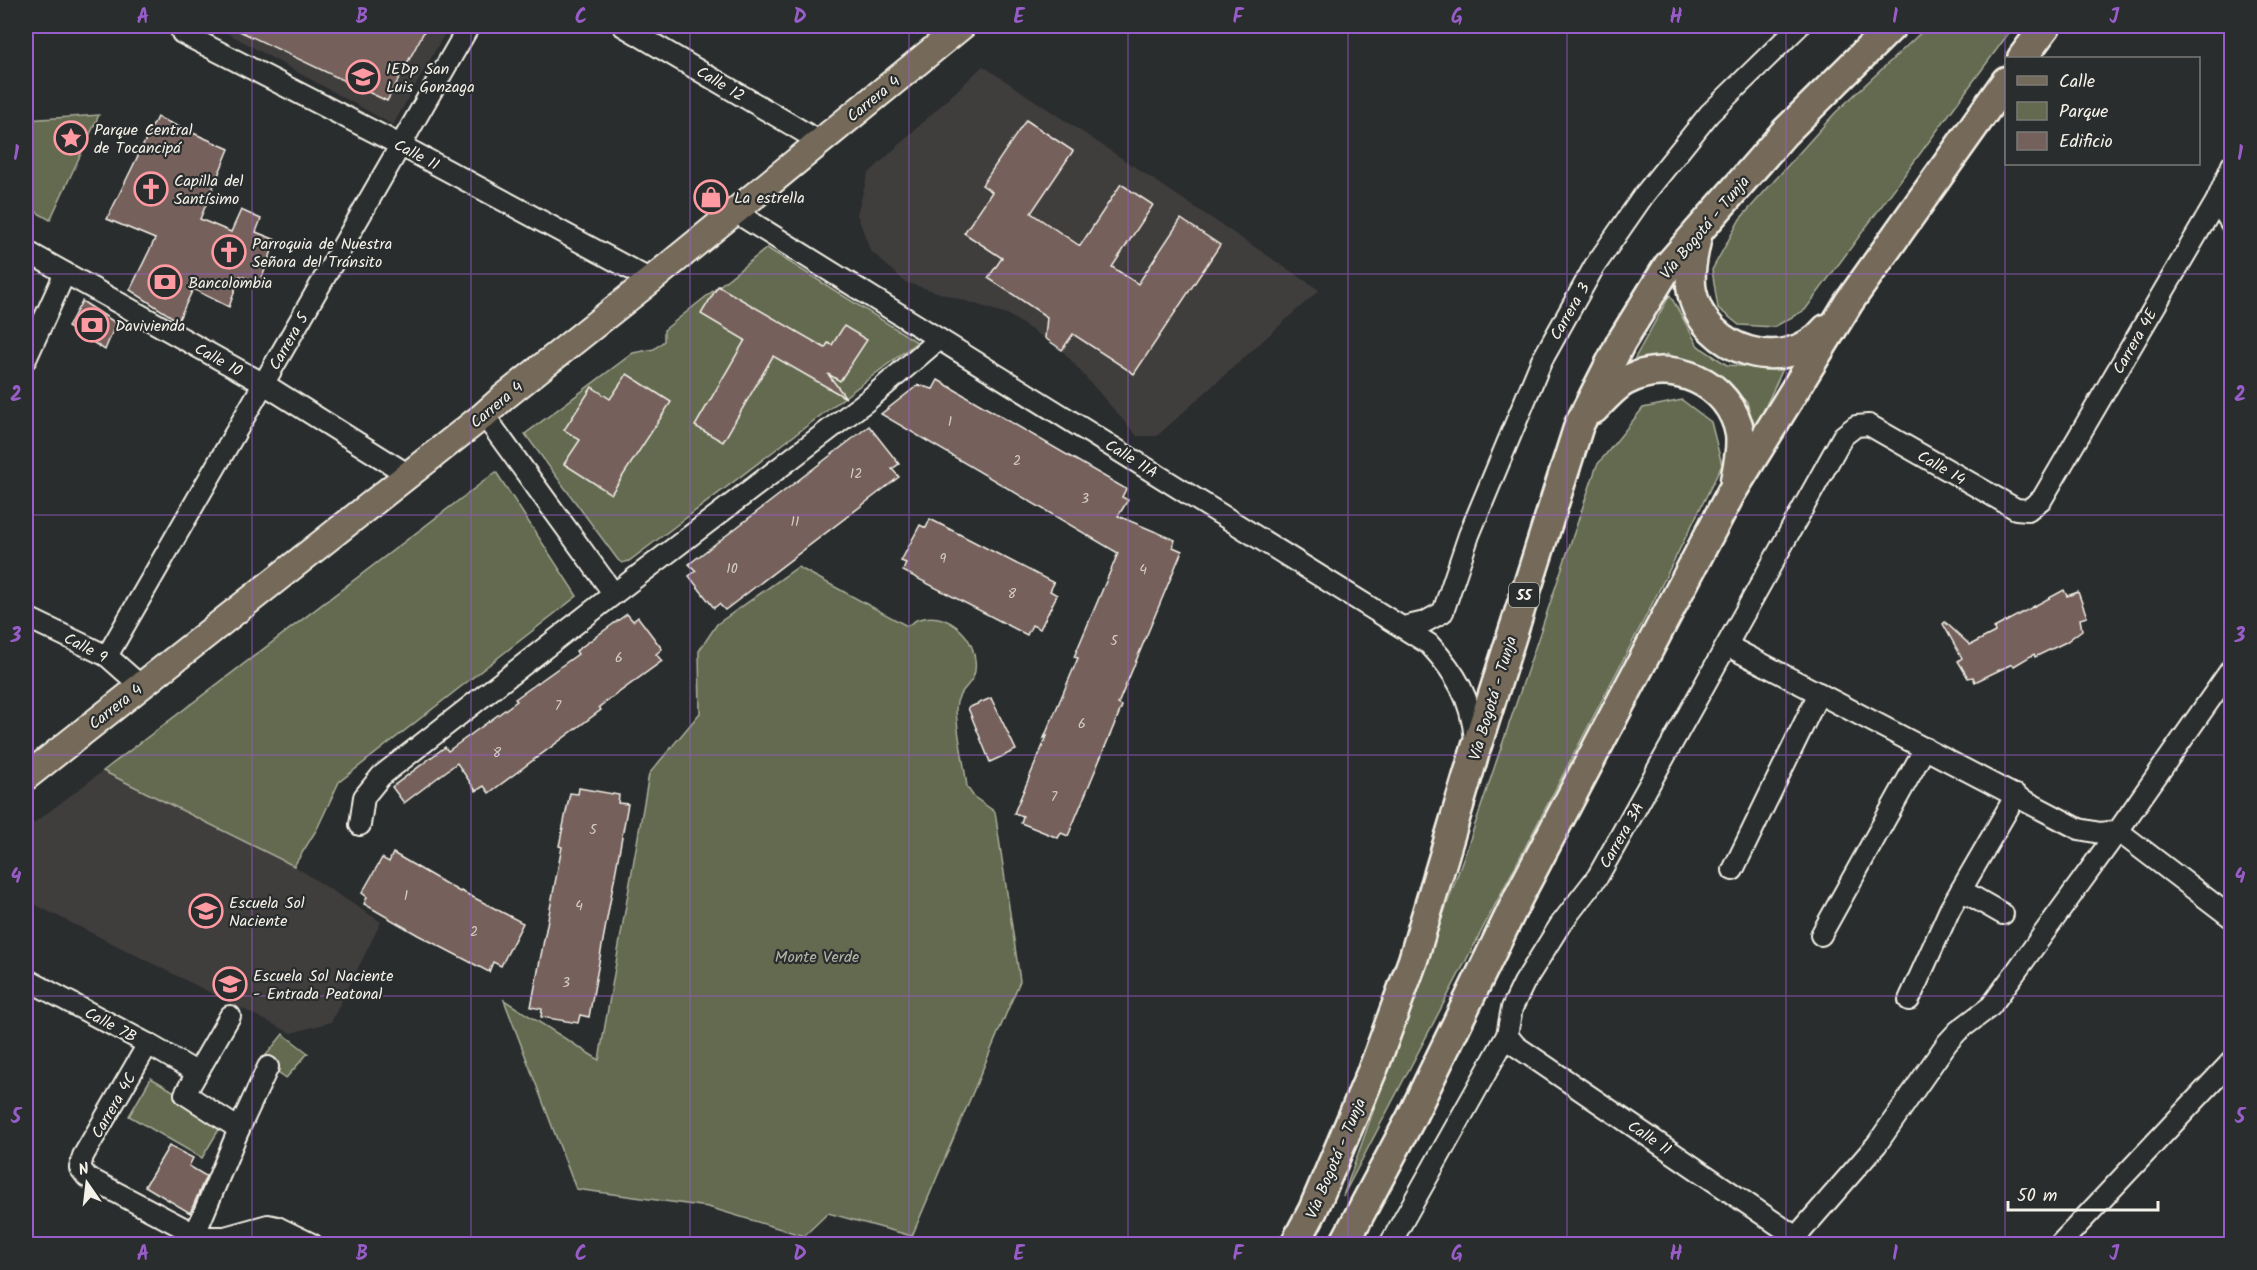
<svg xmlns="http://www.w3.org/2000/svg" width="2257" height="1270" viewBox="0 0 2257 1270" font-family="Kalam,sans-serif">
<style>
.built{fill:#403d3c}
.green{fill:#636a50;stroke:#acae9c;stroke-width:1.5}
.building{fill:#74615c;stroke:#f4f1e8;stroke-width:1.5}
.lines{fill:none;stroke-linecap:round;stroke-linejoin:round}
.minor-casing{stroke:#f4f1e8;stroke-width:24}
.major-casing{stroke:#f4f1e8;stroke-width:30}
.highway-casing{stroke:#f4f1e8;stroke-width:33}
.minor{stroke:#2a2d2e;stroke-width:20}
.major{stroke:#746a5a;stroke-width:26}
.highway{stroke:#746a5a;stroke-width:28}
.grid{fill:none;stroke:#995dc9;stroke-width:1.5;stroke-opacity:0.55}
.labels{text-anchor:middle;stroke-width:4.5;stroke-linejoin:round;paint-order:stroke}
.number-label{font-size:14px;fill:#d4cdc5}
.shield{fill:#2a2d2e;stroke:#b7b6b0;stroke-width:1.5}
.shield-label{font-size:15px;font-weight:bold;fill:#f4f1e8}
.poi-label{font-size:16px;fill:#f4f1e8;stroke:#2a2d2e;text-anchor:start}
.street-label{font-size:16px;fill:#f4f1e8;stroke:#2a2d2e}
.park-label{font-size:16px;fill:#b3b4a4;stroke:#2a2d2e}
.neatline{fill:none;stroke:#995dc9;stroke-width:2}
.grid-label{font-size:20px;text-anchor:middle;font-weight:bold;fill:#995dc9}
</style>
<rect width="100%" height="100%" fill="#2a2d2e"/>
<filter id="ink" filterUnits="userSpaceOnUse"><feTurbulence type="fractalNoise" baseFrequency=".0167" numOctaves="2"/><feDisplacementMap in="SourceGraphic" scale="12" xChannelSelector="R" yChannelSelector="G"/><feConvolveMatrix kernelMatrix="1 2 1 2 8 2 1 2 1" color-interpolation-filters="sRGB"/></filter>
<g filter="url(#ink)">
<g class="built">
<polygon points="222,26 449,26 393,125 220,29"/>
<polygon points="983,66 1319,290 1157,436 1137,436 1062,350 1007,314 905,282 870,250 857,214 868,174"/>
<polygon points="103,771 294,866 381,922 331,1022 291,1033 26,900 26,829"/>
</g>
<g class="green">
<polygon points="1928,26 2014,26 1805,310 1774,327 1739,325 1718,308 1712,270 1740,219 1835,113"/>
<polygon points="99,115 50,220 26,206 26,120"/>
<polygon points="767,248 917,342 661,537 629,561 622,563 618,560 525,434 633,353 654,349 664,341 664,330"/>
<polygon points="1670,295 1698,346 1727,365 1783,369 1754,431 1747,402 1704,369 1667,354 1631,365"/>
<polygon points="1682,400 1711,422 1722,465 1647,614 1343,1196 1466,851 1597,465 1643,408"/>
<polygon points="496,472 577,596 339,782 317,829 294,866 103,771"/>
<path d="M798 567 907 626C911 624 915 620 919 619 946 611 972 633 975 660 979 686 956 687 956 709 957 734 964 761 967 787L974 797 995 812 1020 981 912 1236 828 1213 804 1236 708 1207 576 1189 504 1000 599 1060 649 774 700 713 699 651 717 624Z"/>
<polygon points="283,1034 308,1053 286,1078 262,1060"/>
<polygon points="151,1078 224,1121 202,1158 129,1116"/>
</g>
<g class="building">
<polygon points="229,26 427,26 387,101"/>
<polygon points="157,117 229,149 200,219 231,232 241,210 261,219 256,232 276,240 260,283 240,276 229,307 193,289 178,321 130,290 155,239 107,219"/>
<polygon points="1026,120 1073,151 1031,213 1080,246 1121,184 1153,205 1112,267 1138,284 1181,219 1220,245 1134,374 1073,334 1062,350 1045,338 1047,317 988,278 1002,258 964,233 992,192 982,185"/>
<polygon points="718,286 825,348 828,343 832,345 844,326 867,340 840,381 828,374 846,398 773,356 723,442 695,426 745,340 701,314"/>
<polygon points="82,301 116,323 105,350 68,327"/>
<polygon points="627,374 671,402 611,494 564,464 580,440 564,430 592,387 610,399"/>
<polygon points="938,380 1126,489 1122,497 1128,500 1118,516 1175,540 1173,547 1182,551 1118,704 1122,706 1068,836 1061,833 1058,838 1021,823 1023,816 1014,813 1047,736 1044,738 1078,658 1074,657 1118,553 881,414 918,385 933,389"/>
<polygon points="869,426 899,464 892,469 899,477 725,610 719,604 714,608 689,576 696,571 689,564"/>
<polygon points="930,519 1054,583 1050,591 1057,595 1040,629 1032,625 1027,635 903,571 906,563 901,561 920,525 926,528"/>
<polygon points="2064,590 2067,596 2078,592 2087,617 2080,619 2082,630 2066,642 2035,657 2034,654 2014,666 2012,664 1975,682 1973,677 1968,678 1958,661 1962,658 1943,624 1945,622 1970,645 1995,632 1994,628"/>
<polygon points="627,614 633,621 638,617 662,649 656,654 662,661 599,707 601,710 489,793 484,786 476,791 457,763 404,803 392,787 445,747 448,751 517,701 515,699 578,654 576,651"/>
<polygon points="991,698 1016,750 990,762 968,708"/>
<polygon points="579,788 619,795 618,803 628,804 589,1017 580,1015 578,1023 541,1017 542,1009 531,1007 562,847 559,846 570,793 578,794"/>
<polygon points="393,853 460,892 461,891 523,923 501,966 493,962 489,972 418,935 364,904 367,897 362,893 382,858 389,862"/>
<polygon points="169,1146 193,1158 189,1166 206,1176 190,1213 145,1186"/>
</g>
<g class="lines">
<defs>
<g id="minor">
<polyline points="186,26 182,33 400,145 651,280"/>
<polyline points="623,26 819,141"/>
<polyline points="2217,200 2232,225"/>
<path d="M735 212 1429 644C1456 673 1471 698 1475 739"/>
<polyline points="26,251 264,384 407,474"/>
<polyline points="26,359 65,273"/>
<polyline points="484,415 614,594"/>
<polyline points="26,617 107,656 141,686"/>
<polyline points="1404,627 1425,622 1443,612 1469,535 1541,362 1594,267 1644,195 1709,114 1799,26"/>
<polyline points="1728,646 2079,829 2100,833 2118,831 2232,918"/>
<polyline points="107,656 469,26"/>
<polyline points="360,825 364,797 381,776 614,594 868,400 939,339"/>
<polyline points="1733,870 1819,693"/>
<polyline points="1961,890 2003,914"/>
<polyline points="1821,935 1925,748"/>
<polyline points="26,979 148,1044 196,1072"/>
<polyline points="1909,1000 1950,909 2016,795"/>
<polyline points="230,1016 185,1094 239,1129"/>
<polyline points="1507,1035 1516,1046 1796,1237"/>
<polyline points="148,1044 83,1156 80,1168 87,1177 195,1234 209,1237 225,1237 268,1225 277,1227 312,1244"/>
<polyline points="195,1234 239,1129 268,1067"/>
<polyline points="1796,1237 1877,1144 1947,1043 1958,1031 1991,1006 2118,831 2232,668"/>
<polyline points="263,1244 277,1227"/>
<polyline points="1390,1244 1507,1035 1512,1008 1524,983 1560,925 1598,876 1616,844 1843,436 1856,426 1869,425 2016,509 2028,510 2042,499 2217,200 2232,165"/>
<polyline points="2060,1244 2232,1061"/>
</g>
<polyline id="major" points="26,777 484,415 504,397 651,280 962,26"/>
<g id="highway">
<polyline points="2022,58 2046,26"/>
<path d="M1698 232C1694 251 1688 273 1692 292 1704 352 1786 377 1826 329"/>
<path d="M1594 409C1603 400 1614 387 1625 381 1670 356 1731 382 1740 434 1742 448 1738 466 1735 480"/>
<polyline points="1295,1244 1313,1210 1375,1064 1413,960 1476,748 1579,425 1621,342 1668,266 1784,133 1892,26"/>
<polyline points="1344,1244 1411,1118 1519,896 1731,493 1849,302 2006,81"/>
</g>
</defs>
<use href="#minor" class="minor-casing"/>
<use href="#major" class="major-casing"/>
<use href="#highway" class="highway-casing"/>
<use href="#minor" class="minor"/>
<use href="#major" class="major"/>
<use href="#highway" class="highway"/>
</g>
</g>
<path class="grid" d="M252 26V1244M471 26V1244M690 26V1244M909 26V1244M1128 26V1244M1348 26V1244M1567 26V1244M1786 26V1244M2005 26V1244M26 274H2232M26 515H2232M26 755H2232M26 996H2232"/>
<defs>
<symbol id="school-ring" viewBox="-11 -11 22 22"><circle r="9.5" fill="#2a2d2e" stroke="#ff9aa2" stroke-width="1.5"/><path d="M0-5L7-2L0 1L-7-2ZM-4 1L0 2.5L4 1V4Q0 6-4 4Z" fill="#ff9aa2"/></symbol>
<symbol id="sight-ring" viewBox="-11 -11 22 22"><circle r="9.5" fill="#2a2d2e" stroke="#ff9aa2" stroke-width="1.5"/><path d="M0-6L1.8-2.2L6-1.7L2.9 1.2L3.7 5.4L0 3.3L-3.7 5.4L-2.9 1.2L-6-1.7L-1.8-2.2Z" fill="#ff9aa2"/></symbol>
<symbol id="church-ring" viewBox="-11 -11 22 22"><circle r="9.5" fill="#2a2d2e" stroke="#ff9aa2" stroke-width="1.5"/><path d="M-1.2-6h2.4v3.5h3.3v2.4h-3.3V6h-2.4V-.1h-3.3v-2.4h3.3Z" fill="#ff9aa2"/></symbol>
<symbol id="shop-ring" viewBox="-11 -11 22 22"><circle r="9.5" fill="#2a2d2e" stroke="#ff9aa2" stroke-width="1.5"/><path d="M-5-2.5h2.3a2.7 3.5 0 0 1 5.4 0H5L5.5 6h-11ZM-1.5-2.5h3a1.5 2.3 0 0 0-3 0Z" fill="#ff9aa2"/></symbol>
<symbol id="bank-ring" viewBox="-11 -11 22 22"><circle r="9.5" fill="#2a2d2e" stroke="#ff9aa2" stroke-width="1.5"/><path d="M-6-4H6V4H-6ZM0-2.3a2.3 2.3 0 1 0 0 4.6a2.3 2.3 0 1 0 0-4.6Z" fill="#ff9aa2"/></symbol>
</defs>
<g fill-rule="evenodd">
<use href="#school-ring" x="344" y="58" width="38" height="38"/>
<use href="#sight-ring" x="52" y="119" width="38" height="38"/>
<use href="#church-ring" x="132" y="170" width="38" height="38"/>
<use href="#shop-ring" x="692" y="178" width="38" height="38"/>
<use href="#church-ring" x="210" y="233" width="38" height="38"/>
<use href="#bank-ring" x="146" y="263" width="38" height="38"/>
<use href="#bank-ring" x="73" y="306" width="38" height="38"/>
<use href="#school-ring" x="187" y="892" width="38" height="38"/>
<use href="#school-ring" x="211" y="965" width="38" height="38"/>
</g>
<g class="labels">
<g class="number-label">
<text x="950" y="426">1</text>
<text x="1017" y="465">2</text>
<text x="856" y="478">12</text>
<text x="1085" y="503">3</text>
<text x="795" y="526">11</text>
<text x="943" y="563">9</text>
<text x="732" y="573">10</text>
<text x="1143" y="574">4</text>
<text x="1012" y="598">8</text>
<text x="1114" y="645">5</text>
<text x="619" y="662">6</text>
<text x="558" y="710">7</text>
<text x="1082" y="728">6</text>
<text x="497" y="757">8</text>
<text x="1054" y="801">7</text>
<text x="593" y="834">5</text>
<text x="406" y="900">1</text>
<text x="579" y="910">4</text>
<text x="474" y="936">2</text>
<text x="566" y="987">3</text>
</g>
<rect class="shield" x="1509" y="583" width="30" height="24" rx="4.5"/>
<g class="shield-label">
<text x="1524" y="600">55</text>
</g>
<g class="poi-label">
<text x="386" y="74">IEDp San<tspan x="386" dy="18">Luis Gonzaga</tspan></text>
<text x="94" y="135">Parque Central<tspan x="94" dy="18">de Tocancipá</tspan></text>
<text x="174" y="186">Capilla del<tspan x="174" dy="18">Santísimo</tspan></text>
<text x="734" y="203">La estrella</text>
<text x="252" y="249">Parroquia de Nuestra<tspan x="252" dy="18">Señora del Tránsito</tspan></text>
<text x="188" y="288">Bancolombia</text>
<text x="115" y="331">Davivienda</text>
<text x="229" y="908">Escuela Sol<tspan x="229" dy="18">Naciente</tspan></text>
<text x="253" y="981">Escuela Sol Naciente<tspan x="253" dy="18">- Entrada Peatonal</tspan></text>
</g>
<g class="street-label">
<text transform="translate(721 83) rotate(31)" y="6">Calle 12</text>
<text transform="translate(873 98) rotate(-39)" y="6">Carrera 4</text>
<text transform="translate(417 154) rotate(28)" y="6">Calle 11</text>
<text transform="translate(1704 227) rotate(-50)" y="6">Vía Bogotá - Tunja</text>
<text transform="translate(1569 311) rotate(-60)" y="6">Carrera 3</text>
<text transform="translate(288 341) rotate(-60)" y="6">Carrera 5</text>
<text transform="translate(2134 341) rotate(-60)" y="6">Carrera 4E</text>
<text transform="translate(219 359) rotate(29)" y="6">Calle 10</text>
<text transform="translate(496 404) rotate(-40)" y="6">Carrera 4</text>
<text transform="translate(1132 458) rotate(32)" y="6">Calle 11A</text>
<text transform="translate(1942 467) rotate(30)" y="6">Calle 14</text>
<text transform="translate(86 647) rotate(28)" y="6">Calle 9</text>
<text transform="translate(1492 698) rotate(-73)" y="6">Vía Bogotá - Tunja</text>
<text transform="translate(115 706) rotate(-38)" y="6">Carrera 4</text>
<text transform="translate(1621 835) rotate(-60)" y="6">Carrera 3A</text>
<text transform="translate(111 1024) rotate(28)" y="6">Calle 7B</text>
<text transform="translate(113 1105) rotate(-60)" y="6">Carrera 4C</text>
<text transform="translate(1650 1137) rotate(34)" y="6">Calle 11</text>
<text transform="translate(1335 1158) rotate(-67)" y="6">Vía Bogotá - Tunja</text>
</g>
<g class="park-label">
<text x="817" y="962">Monte Verde</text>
</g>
</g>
<rect width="2257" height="1270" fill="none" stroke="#2a2d2e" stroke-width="66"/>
<rect x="2005" y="57" width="195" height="108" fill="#2a2d2e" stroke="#7b7b78" stroke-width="1.5"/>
<rect x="2017" y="76" width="30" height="9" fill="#746a5a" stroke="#7b7b78" stroke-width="1.5"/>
<text x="2059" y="87" font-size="18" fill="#f4f1e8">Calle</text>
<rect x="2017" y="102" width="30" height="18" fill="#636a50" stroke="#7b7b78" stroke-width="1.5"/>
<text x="2059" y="117" font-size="18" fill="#f4f1e8">Parque</text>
<rect x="2017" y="132" width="30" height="18" fill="#74615c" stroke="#7b7b78" stroke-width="1.5"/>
<text x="2059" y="147" font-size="18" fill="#f4f1e8">Edificio</text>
<g transform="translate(87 1183) rotate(346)" stroke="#2a2d2e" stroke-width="4.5" paint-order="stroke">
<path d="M0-4.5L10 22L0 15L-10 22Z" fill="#f4f1e8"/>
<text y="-9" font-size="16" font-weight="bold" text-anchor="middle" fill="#f4f1e8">N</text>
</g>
<path d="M2008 1201v9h150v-9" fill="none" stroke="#f4f1e8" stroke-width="3"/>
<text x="2017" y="1201" font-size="18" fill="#f4f1e8" stroke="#2a2d2e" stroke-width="4.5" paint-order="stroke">50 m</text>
<rect x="33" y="33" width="2191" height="1204" class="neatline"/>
<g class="grid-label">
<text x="143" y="23">A</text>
<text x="362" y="23">B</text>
<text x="581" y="23">C</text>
<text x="800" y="23">D</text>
<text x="1019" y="23">E</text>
<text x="1238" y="23">F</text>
<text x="1457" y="23">G</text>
<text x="1676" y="23">H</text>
<text x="1895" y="23">I</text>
<text x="2114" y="23">J</text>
<text x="16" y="160">1</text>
<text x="2240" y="160">1</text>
<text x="16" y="401">2</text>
<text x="2240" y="401">2</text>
<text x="16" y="642">3</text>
<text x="2240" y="642">3</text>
<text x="16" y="883">4</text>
<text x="2240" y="883">4</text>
<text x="16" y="1123">5</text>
<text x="2240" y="1123">5</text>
<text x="143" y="1260">A</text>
<text x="362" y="1260">B</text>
<text x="581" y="1260">C</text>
<text x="800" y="1260">D</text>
<text x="1019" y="1260">E</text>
<text x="1238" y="1260">F</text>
<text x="1457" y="1260">G</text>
<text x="1676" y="1260">H</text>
<text x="1895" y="1260">I</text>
<text x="2114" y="1260">J</text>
</g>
</svg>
